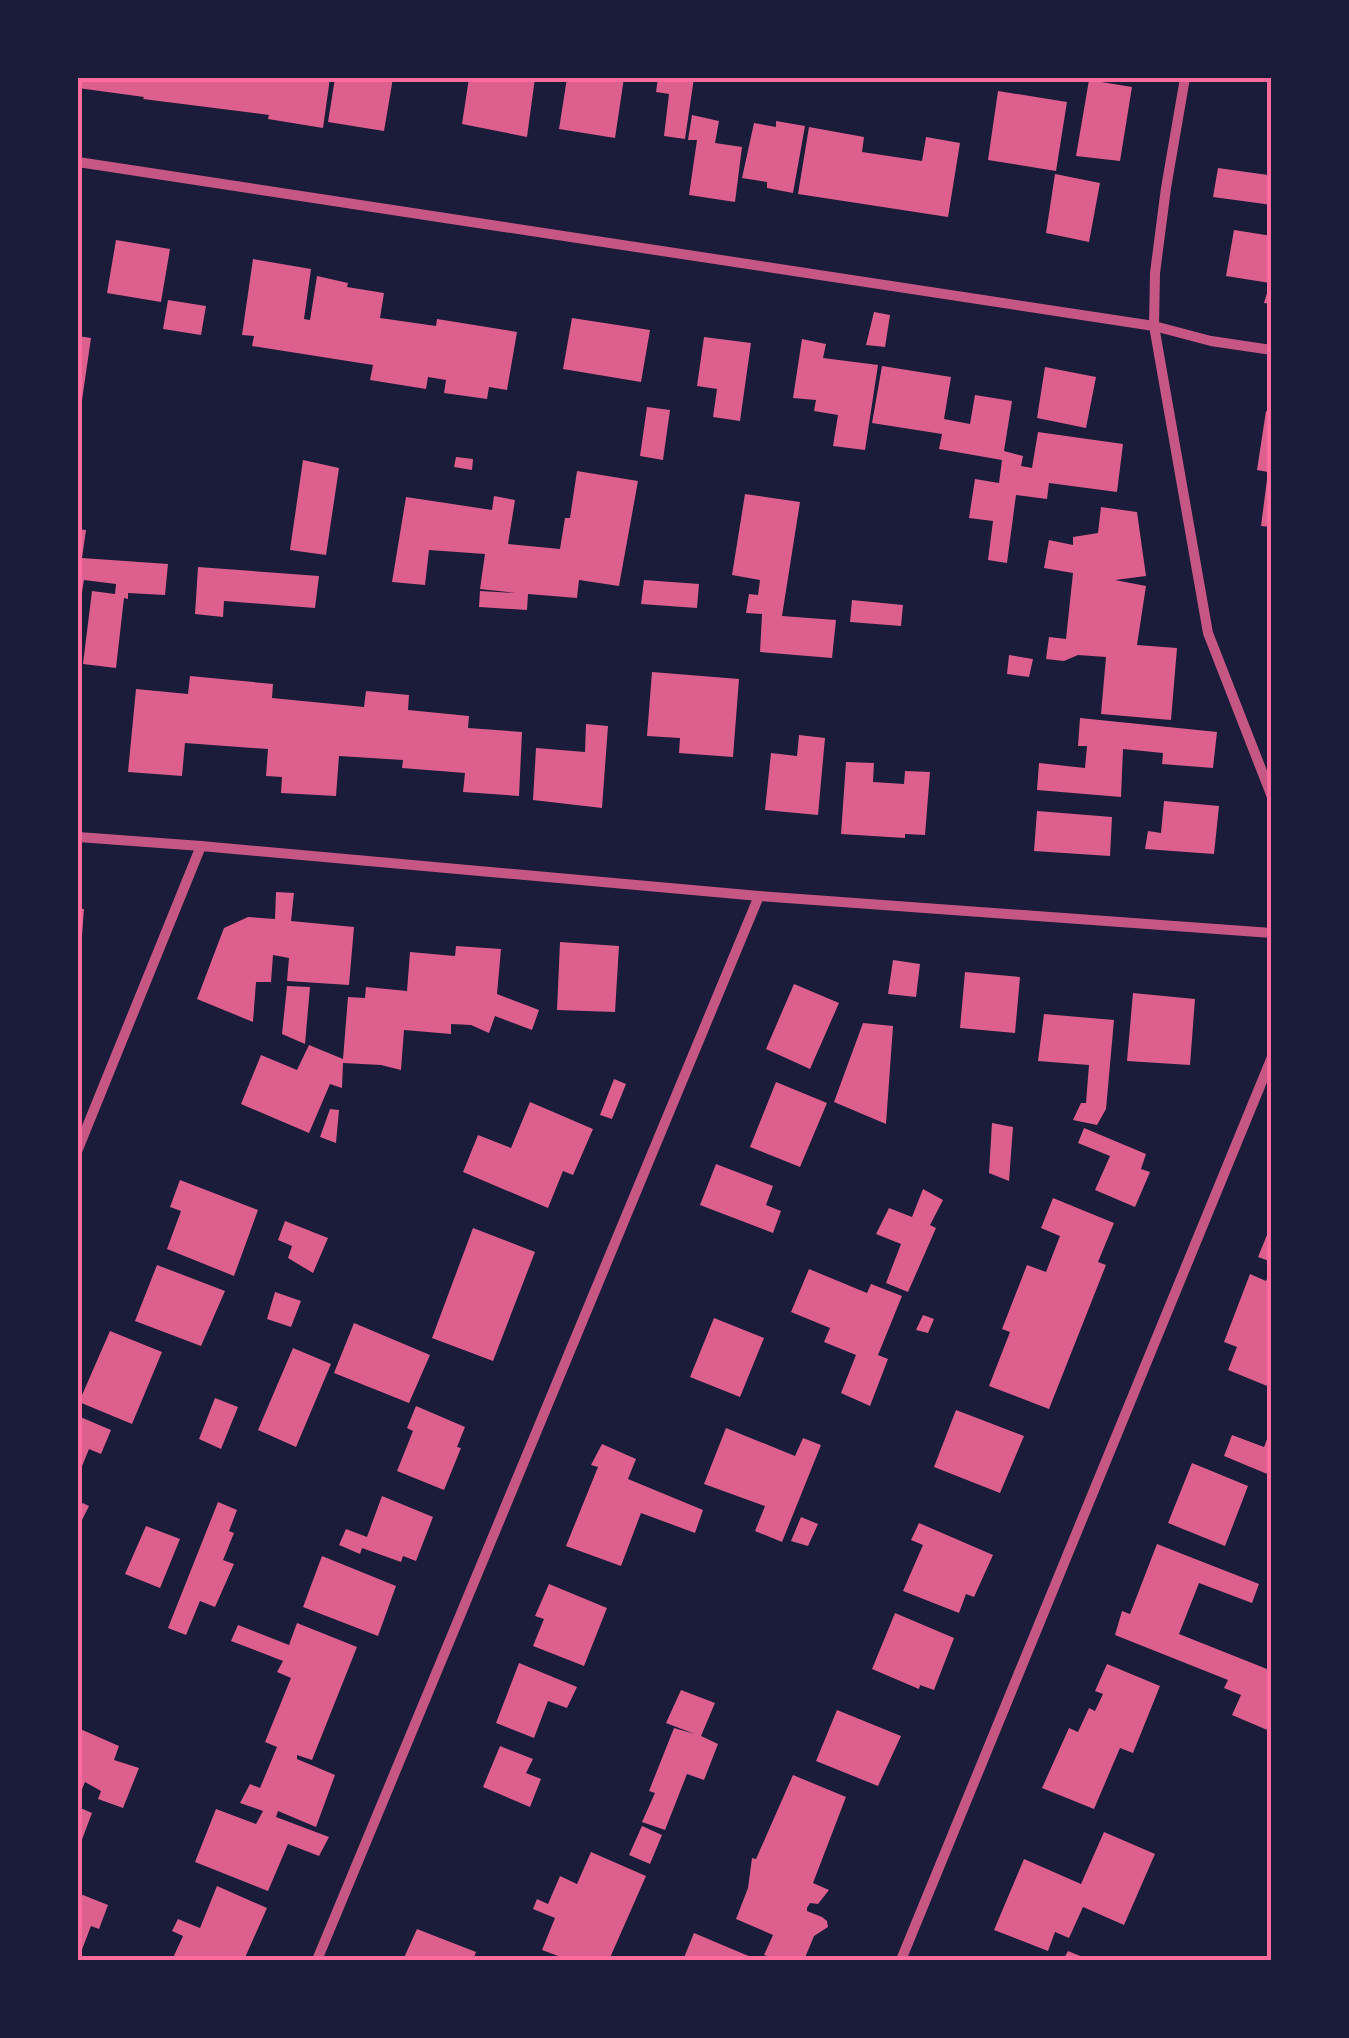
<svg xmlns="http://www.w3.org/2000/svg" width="1349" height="2038" viewBox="0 0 1349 2038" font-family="Raleway,sans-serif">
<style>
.building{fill:#dd5f8e}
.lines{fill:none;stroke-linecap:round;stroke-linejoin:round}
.minor{stroke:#c65784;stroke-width:10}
.neatline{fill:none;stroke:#ff6b9d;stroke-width:4}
</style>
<rect width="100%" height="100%" fill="#1b1b3a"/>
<g class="building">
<polygon points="78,78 330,78 323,128 268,119 269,115 143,99 144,97 78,88"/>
<polygon points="335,78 393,78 384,131 328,122"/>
<polygon points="469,78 535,78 527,137 462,124"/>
<polygon points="567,78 624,78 615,138 559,129"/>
<polygon points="658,78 694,78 685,139 664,136 669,94 656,92"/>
<polygon points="1089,80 1132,87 1120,161 1076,156"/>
<polygon points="998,91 1067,102 1056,171 988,160"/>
<polygon points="692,115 719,121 715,143 742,147 735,202 689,195 697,140 688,140"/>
<polygon points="776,121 805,126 793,193 767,188 767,182 742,178 754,123 776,127"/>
<polygon points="809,127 864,137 862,152 922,161 926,137 960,143 948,217 798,194"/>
<polygon points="1269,163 1272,163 1272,205 1213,197 1218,168 1268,175"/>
<polygon points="1055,174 1100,183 1089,242 1046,233"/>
<polygon points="1234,230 1272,236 1272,304 1264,303 1270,283 1226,276"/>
<polygon points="116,240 170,249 161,302 107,293"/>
<polygon points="253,259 311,269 304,319 310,320 317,276 348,283 347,287 384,293 380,318 436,326 437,319 517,332 507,390 489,387 487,399 444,393 446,380 428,377 426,389 370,380 373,365 252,346 254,336 242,335"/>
<polygon points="168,300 206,306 201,335 163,329"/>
<polygon points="874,312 890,315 885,347 866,345"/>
<polygon points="572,318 650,330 641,382 563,369"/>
<polygon points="78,336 91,338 81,407 78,406"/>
<polygon points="704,337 751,343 740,421 713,417 717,389 697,386"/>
<polygon points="802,339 826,344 823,358 878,365 865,450 833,446 838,415 814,411 816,400 793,398"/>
<polygon points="882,366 951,377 944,419 970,424 975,395 1012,401 1004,451 1023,456 1021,466 1032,468 1038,432 1123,444 1117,492 1049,483 1047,499 1016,495 1007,563 988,560 993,521 969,518 975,479 999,483 1002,460 939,449 942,434 872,423"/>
<polygon points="1045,367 1096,377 1086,428 1037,418"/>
<polygon points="647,407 670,410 663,460 640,456"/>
<polygon points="1266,411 1272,412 1272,527 1261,526 1268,472 1257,470"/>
<polygon points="456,457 473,459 472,470 454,467"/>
<polygon points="303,460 339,468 326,555 290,550"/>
<polygon points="577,471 638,481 619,586 579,580 577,598 528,594 527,610 479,607 480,591 516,593 480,589 485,554 429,550 425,585 392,582 406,497 492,510 494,496 515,500 508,544 560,549 565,518 570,518"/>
<polygon points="745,494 800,502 782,616 836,620 832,658 760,652 762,614 746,613 749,594 758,595 760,580 732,575"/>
<polygon points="1101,507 1137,512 1146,576 1115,580 1146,586 1137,645 1177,648 1171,720 1101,714 1106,657 1078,655 1064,661 1046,659 1049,637 1066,639 1073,573 1044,568 1049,540 1073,545 1073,537 1098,533"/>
<polygon points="78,529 86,530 82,558 168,564 165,595 128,593 128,599 124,598 116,668 83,664 92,591 115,594 116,584 84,580 82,592 78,591"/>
<polygon points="198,567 319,576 315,608 224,601 223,617 195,614"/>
<polygon points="644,580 699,584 697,608 641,604"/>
<polygon points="852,600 903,605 901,626 850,622"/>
<polygon points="1009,655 1033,659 1029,677 1007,674"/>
<polygon points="652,672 739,679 733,757 679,753 680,738 647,736"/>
<polygon points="190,676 273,684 272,698 364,707 366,691 409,695 408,710 469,716 468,728 522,732 519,796 463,792 465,773 402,768 403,760 339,756 336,796 281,793 282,777 266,776 268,749 185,743 182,776 128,772 136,689 188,694"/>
<polygon points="1080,718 1217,732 1213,768 1162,764 1163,753 1123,749 1121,797 1037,790 1039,763 1085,768 1087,746 1078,746"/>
<polygon points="586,724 608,726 602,808 533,800 536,748 585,752"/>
<polygon points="799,735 825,738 818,815 765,810 771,753 797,756"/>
<polygon points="846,762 874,763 873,782 904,784 905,771 930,772 925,835 905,834 905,838 841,834"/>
<polygon points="1164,801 1219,806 1214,854 1145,849 1148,831 1161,833"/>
<polygon points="1037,811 1112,817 1110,856 1034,851"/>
<polygon points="276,892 294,893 291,921 354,927 349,985 287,981 289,958 273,955 271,982 256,982 253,1022 197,999 224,928 248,917 275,919"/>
<polygon points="78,909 84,909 82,936 78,936"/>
<polygon points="560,942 619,946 615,1012 557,1010"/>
<polygon points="456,946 501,949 497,994 539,1010 532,1030 495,1016 489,1033 471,1025 451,1024 451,1034 404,1030 401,1070 381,1065 343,1063 342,1088 330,1084 309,1133 241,1104 261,1055 297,1070 309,1045 343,1059 348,997 365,998 366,987 407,991 410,952 455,956"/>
<polygon points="893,960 920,964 916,997 888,994"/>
<polygon points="965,972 1020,977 1015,1033 960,1028"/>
<polygon points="794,984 839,1003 810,1069 766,1049"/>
<polygon points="287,986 310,987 305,1044 282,1034"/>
<polygon points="1133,993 1195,999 1190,1065 1127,1061"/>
<polygon points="1044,1014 1114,1020 1106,1109 1097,1125 1073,1120 1081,1103 1086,1103 1089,1065 1038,1061"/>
<polygon points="863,1023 893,1026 886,1124 834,1102"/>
<polygon points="614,1079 626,1084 612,1119 600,1115"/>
<polygon points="776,1082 827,1103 800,1167 750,1147"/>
<polygon points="530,1102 593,1129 573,1175 563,1171 548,1208 463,1172 478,1135 511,1148"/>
<polygon points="330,1109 339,1110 336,1143 320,1137"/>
<polygon points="992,1123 1013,1127 1009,1181 989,1173"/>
<polygon points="1084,1128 1146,1154 1141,1169 1150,1172 1135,1207 1095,1190 1110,1156 1078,1143"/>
<polygon points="716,1164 773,1186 766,1205 781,1211 773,1233 700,1205"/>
<polygon points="180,1180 258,1210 234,1276 167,1249 181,1211 170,1207"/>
<polygon points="923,1189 943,1200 930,1225 936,1228 908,1292 886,1283 901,1244 876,1234 889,1208 912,1217"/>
<polygon points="1053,1198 1114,1223 1098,1262 1106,1265 1049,1409 989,1386 1010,1332 1002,1329 1027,1265 1046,1272 1060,1236 1041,1228"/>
<polygon points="285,1221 328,1238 313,1273 288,1258 292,1246 278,1240"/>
<polygon points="1271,1225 1272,1225 1272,1262 1258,1257"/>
<polygon points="473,1228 535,1252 493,1361 432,1338"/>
<polygon points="157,1265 225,1291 201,1346 135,1321"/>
<polygon points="1272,1268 1272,1388 1228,1370 1237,1347 1224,1342 1250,1274 1266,1281"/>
<polygon points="809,1269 867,1293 871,1284 902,1296 878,1355 888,1359 870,1406 841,1393 856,1355 824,1342 830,1328 791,1312"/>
<polygon points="275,1292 301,1301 291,1327 267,1319"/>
<polygon points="923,1315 934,1319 928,1333 916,1330"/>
<polygon points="714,1318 764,1338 740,1397 690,1377"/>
<polygon points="354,1323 430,1355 409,1403 334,1373"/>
<polygon points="110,1331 162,1352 132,1424 79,1402"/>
<polygon points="293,1348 331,1364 296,1447 258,1430"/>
<polygon points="215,1398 238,1407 221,1449 199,1439"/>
<polygon points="416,1406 465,1427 457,1447 461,1448 444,1490 397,1471 413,1431 407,1428"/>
<polygon points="956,1410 1024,1436 1000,1493 934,1467"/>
<polygon points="78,1416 111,1430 101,1454 89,1449 78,1476"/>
<polygon points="1272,1427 1272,1476 1224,1456 1232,1435 1264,1447"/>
<polygon points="726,1428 795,1456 803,1438 821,1445 782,1542 755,1531 765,1506 704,1484"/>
<polygon points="602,1444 636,1459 628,1479 703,1510 695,1533 641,1513 621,1566 566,1546 598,1467 591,1465"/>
<polygon points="1192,1463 1248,1486 1225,1546 1168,1523"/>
<polygon points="382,1496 433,1517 416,1561 403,1556 401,1562 362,1548 360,1554 339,1545 346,1529 367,1537"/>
<polygon points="78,1501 89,1506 82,1520 78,1518"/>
<polygon points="218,1502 237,1510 229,1531 234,1533 223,1560 234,1564 215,1607 200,1601 186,1635 168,1628"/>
<polygon points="801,1517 818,1524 808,1546 791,1541"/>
<polygon points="919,1523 993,1555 974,1597 966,1594 959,1613 903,1591 923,1545 911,1540"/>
<polygon points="146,1526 180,1539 160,1588 125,1574"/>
<polygon points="1157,1544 1259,1584 1252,1603 1199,1583 1179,1634 1272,1671 1272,1732 1232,1715 1241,1695 1224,1688 1228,1680 1115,1635 1122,1611 1130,1614"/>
<polygon points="322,1556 396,1586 378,1636 303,1607"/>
<polygon points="549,1584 607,1608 584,1666 533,1646 544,1619 535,1616"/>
<polygon points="895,1613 954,1638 934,1690 920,1685 919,1689 872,1669"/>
<polygon points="297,1623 357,1647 312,1760 297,1755 297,1759 335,1775 316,1827 278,1811 276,1817 329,1837 319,1856 288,1844 268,1891 195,1862 216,1809 256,1824 263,1811 240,1803 250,1784 260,1788 277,1747 265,1742 291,1678 277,1672 283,1661 231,1641 238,1625 289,1645"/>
<polygon points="519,1663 577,1687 567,1708 548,1701 534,1738 496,1723"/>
<polygon points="1107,1664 1160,1686 1133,1753 1120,1748 1094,1809 1042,1788 1069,1728 1078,1732 1089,1708 1095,1711 1103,1694 1095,1691"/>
<polygon points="681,1690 715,1703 701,1736 718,1744 704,1780 687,1774 665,1830 642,1822 655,1793 649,1791 674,1728 695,1734 666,1723"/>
<polygon points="837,1710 901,1736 878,1786 816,1761"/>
<polygon points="78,1728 119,1746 114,1760 139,1768 123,1808 98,1799 101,1791 85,1782 78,1799"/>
<polygon points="500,1746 533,1759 526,1773 541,1779 530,1807 483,1787"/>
<polygon points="793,1775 846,1797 813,1883 829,1890 818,1904 810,1903 807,1908 807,1911 822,1917 827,1921 828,1927 814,1936 804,1960 778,1960 764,1955 773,1935 736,1919 748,1888 752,1858 756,1859"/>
<polygon points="78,1807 92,1813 78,1850"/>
<polygon points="642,1826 662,1835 650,1864 629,1855"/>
<polygon points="1104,1832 1155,1854 1124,1925 1083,1907 1069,1938 1055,1932 1048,1951 994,1930 1024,1859 1081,1884"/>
<polygon points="591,1852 646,1876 609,1960 569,1960 542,1950 555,1918 533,1909 537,1899 548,1904 560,1876 577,1884"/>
<polygon points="217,1886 267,1908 244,1960 172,1960 183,1936 172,1931 178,1919 200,1928"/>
<polygon points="78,1893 108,1905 99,1929 91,1926 78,1960"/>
<polygon points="417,1929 476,1952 473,1960 403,1960"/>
<polygon points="694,1933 758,1960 683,1960"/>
<polygon points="1068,1951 1090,1960 1063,1960"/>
</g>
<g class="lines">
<g class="minor">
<polyline points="1185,78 1166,188 1155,273 1154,326 1208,633 1272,797"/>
<polyline points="78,162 1154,326 1211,341 1272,350"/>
<polyline points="78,837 201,846 759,896 1272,933"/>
<polyline points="78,1149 201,846"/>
<polyline points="317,1960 759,896"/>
<polyline points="901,1960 1272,1057"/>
</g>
</g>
<rect width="1349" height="2038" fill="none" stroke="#1b1b3a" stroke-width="160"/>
<rect x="80" y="80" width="1189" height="1878" class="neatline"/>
</svg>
